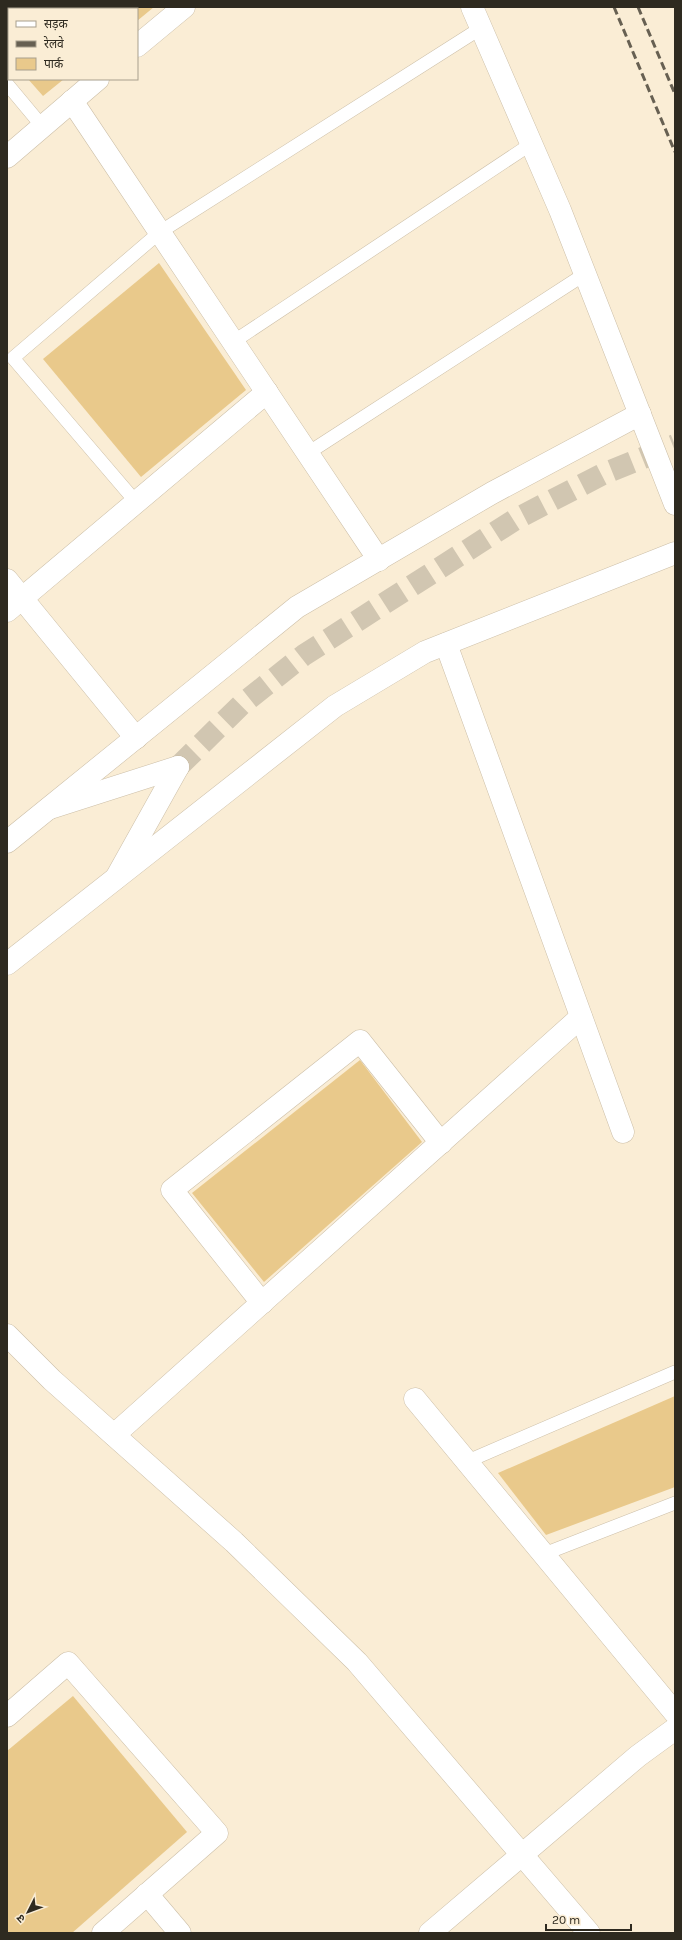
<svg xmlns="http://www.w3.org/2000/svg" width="682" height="1940" viewBox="0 0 682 1940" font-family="Karla,'Noto Sans Devanagari',sans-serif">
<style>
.green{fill:#e9c98b}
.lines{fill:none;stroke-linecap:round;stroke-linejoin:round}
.minor-tunnel{stroke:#d1c6b1;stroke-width:22;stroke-dasharray:22 11;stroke-linecap:butt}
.service-casing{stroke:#ccbfa8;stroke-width:14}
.minor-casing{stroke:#ccbfa8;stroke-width:23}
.tertiary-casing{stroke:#ccbfa8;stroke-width:23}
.service{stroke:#fff;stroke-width:13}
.minor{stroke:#fff;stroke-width:22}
.tertiary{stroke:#fff;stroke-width:22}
.rail{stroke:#676052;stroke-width:3;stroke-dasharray:8 4;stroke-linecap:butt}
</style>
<rect width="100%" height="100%" fill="#faedd5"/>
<g class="green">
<polygon points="7,7 154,7 137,21 137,9 9,9 9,55 7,52"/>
<polygon points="28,79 64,79 43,96"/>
<polygon points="159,263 246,390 141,477 43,359"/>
<polygon points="360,1060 422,1142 264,1282 192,1193"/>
<polygon points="675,1396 675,1487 546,1535 498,1473"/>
<polygon points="73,1696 187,1832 72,1933 7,1933 7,1751"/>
</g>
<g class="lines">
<polyline class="minor-tunnel" points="178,767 241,705 304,655 516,519 603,474 675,445"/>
<defs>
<g id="service">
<polyline points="7,84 42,126"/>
<polyline points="233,342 531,144"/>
<polyline points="308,453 585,274"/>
<polyline points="136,502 13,358 160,232 481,28"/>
<polyline points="468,1461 675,1372"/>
<polyline points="544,1554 675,1503"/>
</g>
<g id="minor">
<polyline points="137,46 184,7"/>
<polyline points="72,101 379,560"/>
<polyline points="7,157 98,79"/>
<polyline points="7,580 136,738"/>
<polyline points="7,611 267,392"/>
<polyline points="446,644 623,1132"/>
<polyline points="50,808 178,767"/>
<polyline points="116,878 178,767"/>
<polyline points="262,1303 172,1190 360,1041 441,1143"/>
<polyline points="7,1335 52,1380 234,1542 357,1662 589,1933"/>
<polyline points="415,1399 675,1713"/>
<polyline points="114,1435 581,1017"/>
<polyline points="7,1716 68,1663 217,1833 103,1933"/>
<polyline points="147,1894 180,1933"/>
<polyline points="430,1933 638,1756 675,1729"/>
</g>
<g id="tertiary">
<polyline points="472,7 560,210 675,504"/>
<polyline points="7,842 297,607 492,493 640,414"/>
<polyline points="7,964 335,706 425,652 675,553"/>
</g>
</defs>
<use href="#service" class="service-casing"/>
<use href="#minor" class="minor-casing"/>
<use href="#tertiary" class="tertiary-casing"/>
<use href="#service" class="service"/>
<use href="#minor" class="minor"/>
<use href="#tertiary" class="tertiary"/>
<g class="rail">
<polyline points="614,7 675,152"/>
<polyline points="638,7 675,94"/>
</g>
</g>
<rect width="682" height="1940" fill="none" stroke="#2e2a20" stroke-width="16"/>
<rect x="8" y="8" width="130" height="72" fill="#faedd5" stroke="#a89f8d"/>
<rect x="16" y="21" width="20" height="6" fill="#ffffff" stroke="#a89f8d"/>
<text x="44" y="28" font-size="12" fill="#2e2a20">सड़क</text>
<rect x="16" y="41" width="20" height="6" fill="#676052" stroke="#a89f8d"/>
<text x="44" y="48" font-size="12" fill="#2e2a20">रेलवे</text>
<rect x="16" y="58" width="20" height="12" fill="#e9c98b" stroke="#a89f8d"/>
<text x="44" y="68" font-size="12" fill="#2e2a20">पार्क</text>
<g transform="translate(28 1912) rotate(228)" stroke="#faedd5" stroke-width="3" paint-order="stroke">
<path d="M0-3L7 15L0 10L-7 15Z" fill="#2e2a20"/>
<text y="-6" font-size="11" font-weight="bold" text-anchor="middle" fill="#2e2a20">उ</text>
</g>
<path d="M546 1924v6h85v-6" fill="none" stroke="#2e2a20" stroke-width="2"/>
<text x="552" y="1924" font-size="12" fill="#2e2a20" stroke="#faedd5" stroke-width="3" paint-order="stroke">20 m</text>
</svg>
